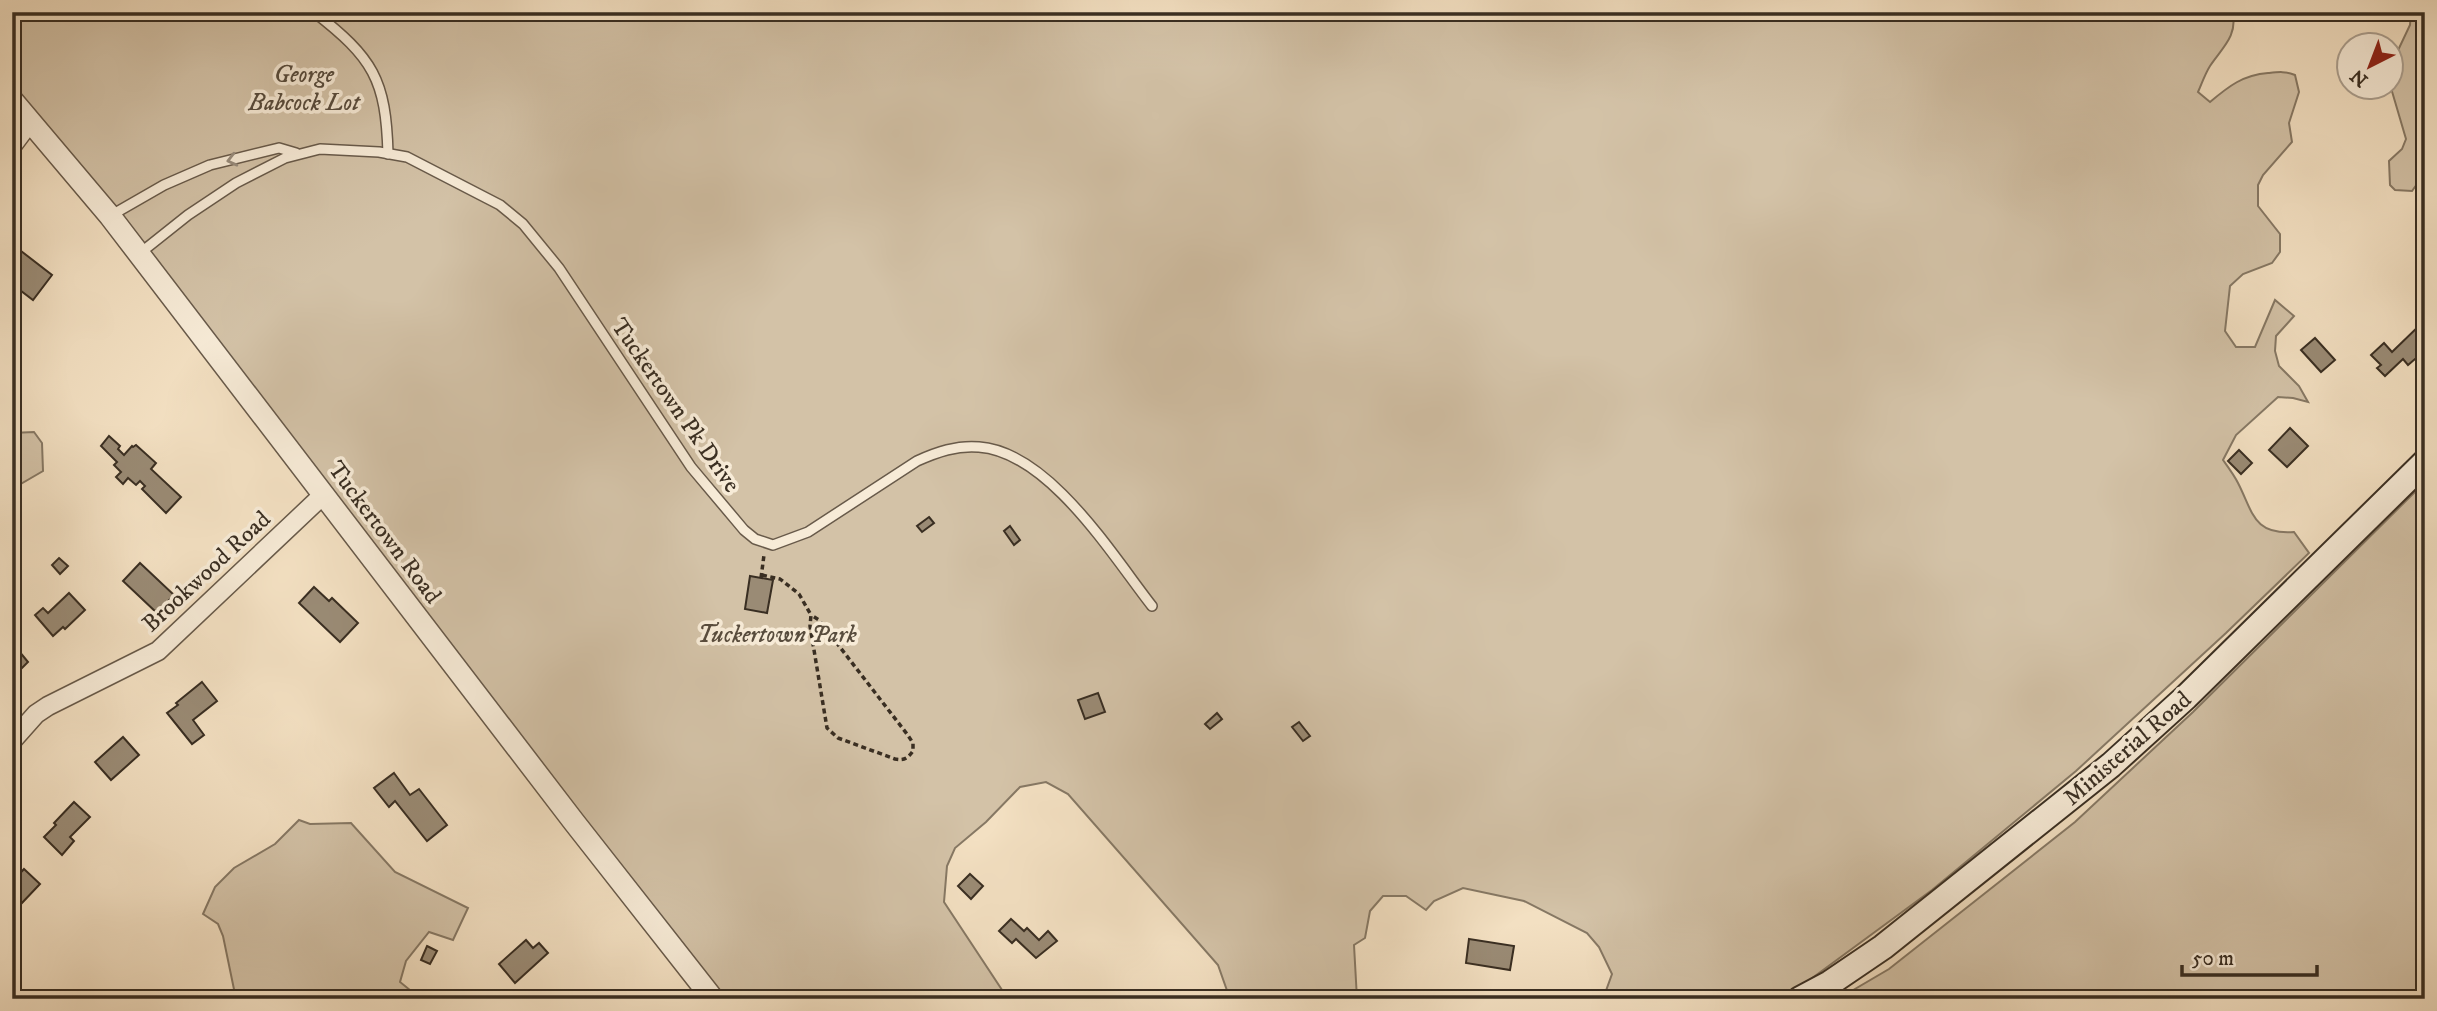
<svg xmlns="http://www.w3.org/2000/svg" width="2437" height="1011" viewBox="0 0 2437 1011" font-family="'IM FELL DW Pica',serif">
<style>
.green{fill:#d3c2a7;stroke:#867864;stroke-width:2}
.building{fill:#9a8b75;stroke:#392e22;stroke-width:2}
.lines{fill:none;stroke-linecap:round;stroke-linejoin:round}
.service-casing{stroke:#685a4a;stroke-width:12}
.minor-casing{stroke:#685a4a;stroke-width:21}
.tertiary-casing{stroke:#685a4a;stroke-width:24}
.secondary-casing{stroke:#392e22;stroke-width:28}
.path{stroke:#392e22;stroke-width:3.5;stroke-dasharray:5 3.5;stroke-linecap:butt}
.service{stroke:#f7ebd7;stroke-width:9}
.minor{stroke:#f7ebd7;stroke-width:18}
.tertiary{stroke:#f7ebd7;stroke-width:21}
.secondary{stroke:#f7ebd7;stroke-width:24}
.oneway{stroke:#988c7c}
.labels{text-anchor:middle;stroke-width:7;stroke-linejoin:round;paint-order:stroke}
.park-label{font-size:24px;font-style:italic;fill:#584c3d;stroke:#f7ebd7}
.street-label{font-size:24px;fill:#392e22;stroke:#f7ebd7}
</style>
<rect width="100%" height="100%" fill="#f3e0c2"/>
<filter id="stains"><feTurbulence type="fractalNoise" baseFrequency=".00286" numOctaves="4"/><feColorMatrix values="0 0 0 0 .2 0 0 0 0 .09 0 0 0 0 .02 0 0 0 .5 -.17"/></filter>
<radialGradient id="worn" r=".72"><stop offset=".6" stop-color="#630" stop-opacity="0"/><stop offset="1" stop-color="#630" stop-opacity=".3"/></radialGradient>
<g class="green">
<path d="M12 12H2232C2239 35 2221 49 2210 66 2205 74 2202 83 2198 92L2210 102C2229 86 2243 75 2268 73 2278 72 2286 71 2295 75L2299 92 2289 123 2292 142 2263 175 2258 185V206L2280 234V252L2272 263 2243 274 2230 286 2225 331 2236 347H2255L2275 300 2294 316 2276 336 2275 351 2279 366 2299 386 2308 402 2293 398 2278 397 2236 435 2223 460C2228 467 2234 475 2238 483 2253 512 2253 535 2294 532L2309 553 2226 633 2076 771 1932 890 1785 998 1603 999 1612 974 1599 947 1587 933 1524 901 1463 888 1434 901 1426 910 1406 896H1383L1370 911 1365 938 1354 945 1357 999H1230L1218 965 1068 794 1046 782 1020 787 986 822 955 848 947 866 944 902 1008 999H709L12 95Z"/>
<polygon points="2411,12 2425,12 2425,173 2412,191 2395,190 2390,185 2389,161 2402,149 2406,139 2391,88 2392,63 2410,25"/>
<polygon points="34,432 42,443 43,471 12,489 12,433"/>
<polygon points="2425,482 2425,999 1838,999 1889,969 2075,822 2193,712"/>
<polygon points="299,820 310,824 351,823 395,872 468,908 453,940 429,932 406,961 400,982 421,999 236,999 223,936 218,924 203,914 215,887 234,868 275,844"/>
</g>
<g class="building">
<polygon points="12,244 52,275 33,300 12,284"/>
<polygon points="2424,321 2425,349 2422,352 2425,355 2418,362 2415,359 2408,365 2403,359 2385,376 2377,368 2381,365 2371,355 2384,343 2392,352"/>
<polygon points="2315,338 2335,360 2321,372 2301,350"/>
<polygon points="2290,428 2308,446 2287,467 2269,450"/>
<polygon points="109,436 120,446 118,449 124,455 132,446 133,447 136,445 156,463 151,469 181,497 166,513 142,489 145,486 140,481 136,485 128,478 123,484 116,477 121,472 114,465 117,462 101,446"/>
<polygon points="2239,450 2252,463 2241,474 2228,461"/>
<polygon points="929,517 934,523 922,532 917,526"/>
<polygon points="1010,526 1020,540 1014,545 1004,531"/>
<polygon points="59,558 68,566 60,574 52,565"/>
<polygon points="140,563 174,595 157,613 123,581"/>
<polygon points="750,576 773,580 767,613 745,609"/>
<polygon points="314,587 329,601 332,598 358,623 340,642 299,603"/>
<polygon points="69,593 85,610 65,629 63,627 53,636 35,615 43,608 48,613"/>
<polygon points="14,645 28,662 12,678 12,646"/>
<polygon points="202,682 217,701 193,720 204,735 192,744 167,713 178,705 176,703"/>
<polygon points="1098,693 1105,712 1085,719 1078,700"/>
<polygon points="1217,713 1222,719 1210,729 1205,724"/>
<polygon points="1299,722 1310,736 1303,741 1292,727"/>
<polygon points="123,737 139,755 111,780 95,762"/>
<polygon points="394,773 410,795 419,789 447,825 427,841 395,801 389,807 374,788"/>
<polygon points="74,802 90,817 70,837 74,841 62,855 44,837 56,825 54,823"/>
<polygon points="24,869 40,884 20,905 12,898 12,882"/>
<polygon points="970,874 983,886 971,899 958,886"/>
<polygon points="1011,919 1024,931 1027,928 1039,940 1048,931 1057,941 1036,958 1016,939 1012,943 999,931"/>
<polygon points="1469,939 1514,946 1510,970 1466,963"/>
<polygon points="526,940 533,948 539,943 548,953 515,983 499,964"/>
<polygon points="427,946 437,951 430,964 421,960"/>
</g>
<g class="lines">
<defs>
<g id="service">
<path d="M314 12C373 58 386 79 388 154"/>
<polyline points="110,216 164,185 210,165 279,148 296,153"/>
<path d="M139 254 188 215 236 183 285 158 320 149 379 152 407 157 500 205 523 224 559 268 691 467 744 530 755 539 773 545 808 532 917 461C937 452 957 445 979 447 1049 452 1112 555 1152 606"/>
</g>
<g id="minor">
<polyline points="12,146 30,122"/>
<polyline points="12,741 36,714 48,706 158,651 323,495"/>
</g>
<polyline id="tertiary" points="12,100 110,216 574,822 713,999"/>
<polyline id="secondary" points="1800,999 1830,983 1883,947 2111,765 2186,697 2425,462"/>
</defs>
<use href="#service" class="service-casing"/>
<use href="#minor" class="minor-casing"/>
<use href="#tertiary" class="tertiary-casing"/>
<use href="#secondary" class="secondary-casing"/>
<g class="path">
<path d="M762 575 780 579 799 594 811 615 810 626 827 728 838 738 895 759C904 761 908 758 913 751V743L907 734 819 620 811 615"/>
<polyline points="761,578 764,555"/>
</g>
<use href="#service" class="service"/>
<use href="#minor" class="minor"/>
<use href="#tertiary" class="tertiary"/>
<use href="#secondary" class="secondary"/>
</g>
<defs><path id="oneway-chevron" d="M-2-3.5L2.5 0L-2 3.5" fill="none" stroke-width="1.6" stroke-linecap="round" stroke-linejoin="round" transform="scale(1.75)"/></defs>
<use class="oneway" href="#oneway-chevron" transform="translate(232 160) rotate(166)"/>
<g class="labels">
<g class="park-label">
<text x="304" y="82">George<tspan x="304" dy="28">Babcock Lot</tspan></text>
<text x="777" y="642">Tuckertown Park</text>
</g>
<g class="street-label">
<text transform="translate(676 405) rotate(55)" y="8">Tuckertown Pk Drive</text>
<text transform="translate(385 532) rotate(53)" y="8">Tuckertown Road</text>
<text transform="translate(206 571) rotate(-43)" y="8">Brookwood Road</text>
<text transform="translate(2127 748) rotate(-41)" y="8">Ministerial Road</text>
</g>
</g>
<rect width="2437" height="1011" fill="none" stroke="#f3e0c2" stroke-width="42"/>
<rect x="14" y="14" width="2409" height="983" fill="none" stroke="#392e22" stroke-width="3.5"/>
<rect x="21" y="21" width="2395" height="969" fill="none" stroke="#392e22" stroke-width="2"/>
<g transform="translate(2370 66) rotate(222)"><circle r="33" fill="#f7ebd7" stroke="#ab9f8f" stroke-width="2"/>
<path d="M0-5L12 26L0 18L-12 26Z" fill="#8f2418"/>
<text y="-10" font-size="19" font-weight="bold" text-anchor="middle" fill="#392e22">N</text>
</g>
<path d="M2182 965v10h135v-10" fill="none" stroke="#392e22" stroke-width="3.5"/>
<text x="2192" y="965" font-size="21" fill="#392e22" stroke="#f7ebd7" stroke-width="5" paint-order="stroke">50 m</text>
<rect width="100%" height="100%" filter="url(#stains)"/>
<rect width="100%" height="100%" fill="url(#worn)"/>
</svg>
